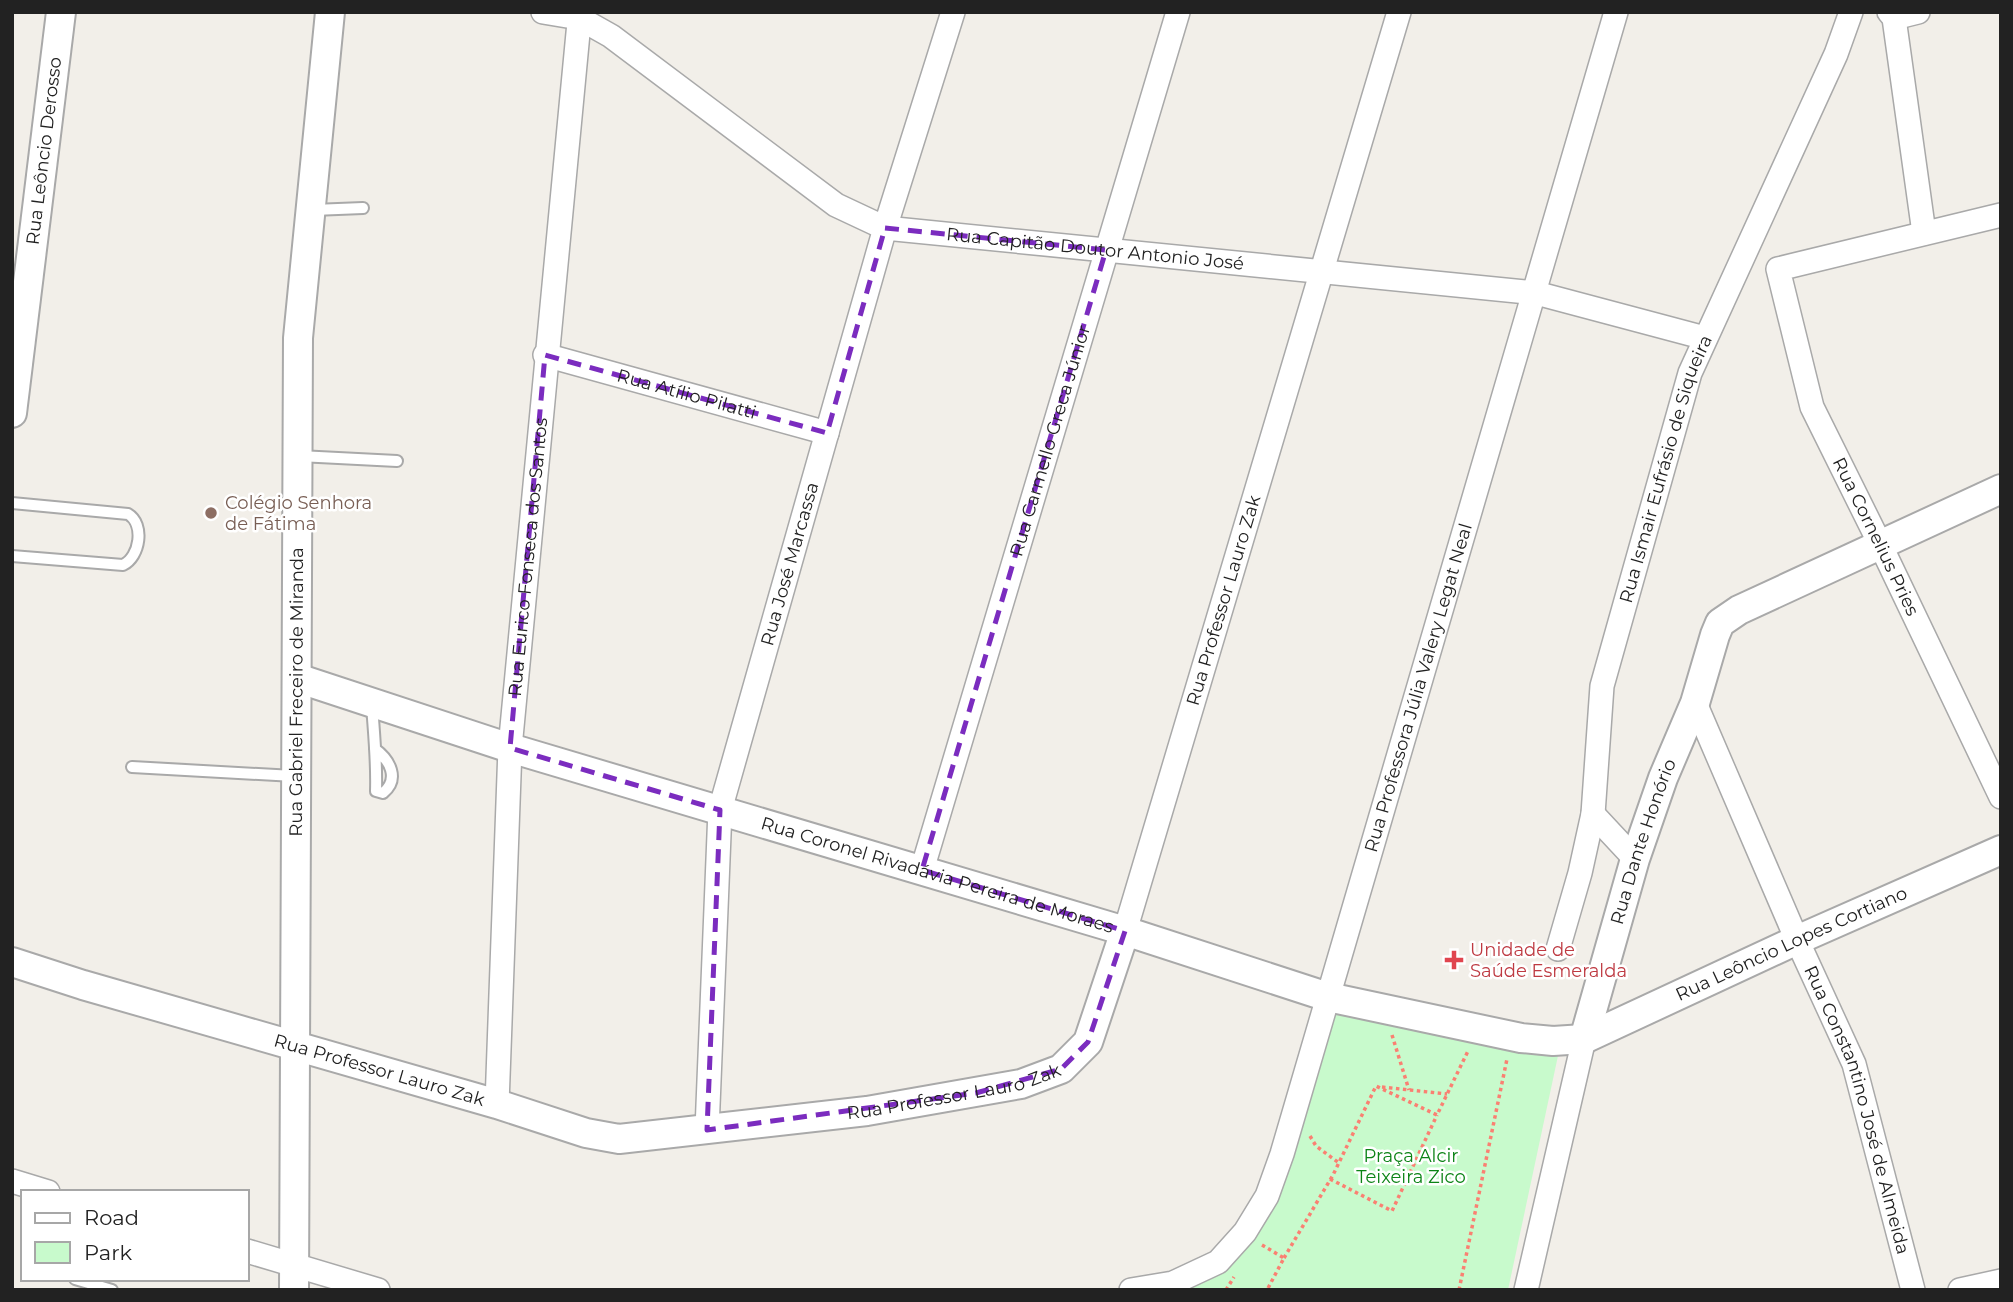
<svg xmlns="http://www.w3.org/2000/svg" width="2013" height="1302" viewBox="0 0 2013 1302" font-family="Montserrat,sans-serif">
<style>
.park{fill:#c8facc}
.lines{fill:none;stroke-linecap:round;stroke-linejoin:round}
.service-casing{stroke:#a9a9a9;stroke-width:14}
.minor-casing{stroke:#a9a9a9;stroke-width:26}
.tertiary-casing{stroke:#a9a9a9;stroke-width:32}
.path{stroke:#fa8072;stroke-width:3.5;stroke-dasharray:3.5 3.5;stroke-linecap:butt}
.service{stroke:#fff;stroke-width:10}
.minor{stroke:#fff;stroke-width:23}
.tertiary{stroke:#fff;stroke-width:28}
.marked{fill:none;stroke:#7b2cbf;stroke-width:5;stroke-dasharray:14 9;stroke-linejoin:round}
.education-dot{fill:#8d6e63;stroke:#fff;stroke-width:2.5}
.health-dot{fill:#e0444e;stroke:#fff;stroke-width:2.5}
.labels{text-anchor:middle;stroke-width:5;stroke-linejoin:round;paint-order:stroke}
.street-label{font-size:18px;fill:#222;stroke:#fff}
.education-label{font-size:18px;fill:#785e54;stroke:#fff;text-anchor:start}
.health-label{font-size:18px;fill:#be3a42;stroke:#fff;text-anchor:start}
.park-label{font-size:18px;fill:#0c8416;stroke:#fff}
</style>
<rect width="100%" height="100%" fill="#f2efe9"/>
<polygon class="park" points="1333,1009 1559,1051 1508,1290 1187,1290 1221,1271 1249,1241"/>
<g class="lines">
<defs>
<g id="service">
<polyline points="313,210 363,208"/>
<polyline points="299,456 397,461"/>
<path d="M12 503 128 514C145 524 140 557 123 565L12 556"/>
<path d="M372 705C374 734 377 762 376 791L383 793C400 779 390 760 375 749"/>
<polyline points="132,767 294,776"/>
<polyline points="75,1279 112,1290"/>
</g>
<g id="minor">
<path id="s1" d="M543 12 579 18 611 36 836 205 885 228 1536 293 1705 338"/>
<polyline points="1889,12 1894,18 1924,233"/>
<polyline points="1894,18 1918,12"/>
<path id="s2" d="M2001 215 1778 269 1812 407 1880 544 2001 797"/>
<path id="s3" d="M545 355 827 433"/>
<path id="s4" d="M1695 703 1797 940 1854 1064 1913 1290"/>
<polyline points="1593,814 1635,859"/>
<path id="s5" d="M922 870 1178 12"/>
<path id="s6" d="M1125 931 1399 12"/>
<path id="s7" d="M1558 949 1580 873 1593 814 1602 686 1690 373 1836 54 1851 12"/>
<path id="s8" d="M497 1104 510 748 580 12"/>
<path id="s9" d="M707 1130 720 810 885 228 953 12"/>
<polyline points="12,1181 48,1192"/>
<polyline points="247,1251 378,1290"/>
<path id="s10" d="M1131 1290 1173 1283 1218 1262 1245 1232 1267 1196 1282 1154 1328 997 1616 12"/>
<polyline points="1526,1290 1584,1039"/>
<polyline points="1960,1290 2001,1281"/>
</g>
<g id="tertiary">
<path id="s11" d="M12 413 61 12"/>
<path id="s12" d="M297 678 510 748 1125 931 1328 997 1521 1038 1553 1041 1584 1039 1797 940 2001 850"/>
<path id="s13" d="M12 962 83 985 497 1104 586 1133 619 1139 867 1111 1021 1084 1061 1069 1088 1042 1125 931"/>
<path id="s14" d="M1584 1039 1635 859 1663 778 1695 703 1715 635 1720 623 1739 610 2001 489"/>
<path id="s15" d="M294 1290 298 338 330 12"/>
</g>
</defs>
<use href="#service" class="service-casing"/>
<use href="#minor" class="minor-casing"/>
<use href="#tertiary" class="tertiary-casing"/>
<g class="path">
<polyline points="1392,1035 1409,1090"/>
<polyline points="1382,1087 1447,1094"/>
<polyline points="1310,1136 1316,1146 1339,1163"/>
<polyline points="1330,1179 1392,1211 1437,1115"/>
<polyline points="1262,1245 1284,1258 1267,1290"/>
<polyline points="1284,1258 1333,1175 1376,1086 1437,1115 1468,1051"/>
<polyline points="1226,1290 1234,1277"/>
<polyline points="1459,1290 1507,1059"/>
</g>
<use href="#service" class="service"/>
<use href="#minor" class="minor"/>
<use href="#tertiary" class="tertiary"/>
</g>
<path class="marked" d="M885 228 1106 250 922 870 1125 931 1088 1042 1061 1069 976 1093 707 1130 720 810 510 748 545 355 827 433Z"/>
<circle class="education-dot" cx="211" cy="513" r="7"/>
<path class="health-dot" d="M1450.5 949.5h7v7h7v7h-7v7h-7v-7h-7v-7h7z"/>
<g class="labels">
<g class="street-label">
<text dy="6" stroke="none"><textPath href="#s11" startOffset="264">Rua Leôncio Derosso</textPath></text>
<text dy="6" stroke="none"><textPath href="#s1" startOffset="620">Rua Capitão Doutor Antonio José</textPath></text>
<text dy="6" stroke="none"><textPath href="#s3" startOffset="147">Rua Atílio Pilatti</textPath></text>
<text dy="6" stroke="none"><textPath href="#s5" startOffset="448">Rua Carmello Greca Júnior</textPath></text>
<text dy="6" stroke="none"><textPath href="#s7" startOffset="494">Rua Ismair Eufrásio de Siqueira</textPath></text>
<text dy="6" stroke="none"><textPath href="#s2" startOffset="516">Rua Cornelius Pries</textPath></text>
<text dy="6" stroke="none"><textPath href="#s8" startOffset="548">Rua Eurico Fonseca dos Santos</textPath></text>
<text dy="6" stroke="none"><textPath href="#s9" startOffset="576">Rua José Marcassa</textPath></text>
<text dy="6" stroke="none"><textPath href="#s6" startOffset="345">Rua Professor Lauro Zak</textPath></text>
<text dy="6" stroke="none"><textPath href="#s10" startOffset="705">Rua Professora Júlia Valery Legat Neal</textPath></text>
<text dy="6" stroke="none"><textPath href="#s15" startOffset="598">Rua Gabriel Freceiro de Miranda</textPath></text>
<text dy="6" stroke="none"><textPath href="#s14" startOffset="206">Rua Dante Honório</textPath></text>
<text dy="6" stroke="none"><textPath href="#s12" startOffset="670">Rua Coronel Rivadávia Pereira de Moraes</textPath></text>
<text dy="6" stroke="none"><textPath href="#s12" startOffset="1568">Rua Leôncio Lopes Cortiano</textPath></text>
<text dy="6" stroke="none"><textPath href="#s13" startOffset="383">Rua Professor Lauro Zak</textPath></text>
<text dy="6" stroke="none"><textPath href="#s13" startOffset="971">Rua Professor Lauro Zak</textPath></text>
<text dy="6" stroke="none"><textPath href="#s4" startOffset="439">Rua Constantino José de Almeida</textPath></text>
</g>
<g class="education-label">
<text x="225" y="509">Colégio Senhora<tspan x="225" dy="21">de Fátima</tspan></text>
</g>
<g class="health-label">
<text x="1470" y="956">Unidade de<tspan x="1470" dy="21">Saúde Esmeralda</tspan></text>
</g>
<g class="park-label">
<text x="1411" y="1162">Praça Alcir<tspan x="1411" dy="21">Teixeira Zico</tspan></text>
</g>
</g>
<rect width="2013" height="1302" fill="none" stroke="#222222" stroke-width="28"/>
<rect x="21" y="1190" width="228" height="91" fill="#ffffff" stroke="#a7a7a7" stroke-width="2"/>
<rect x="35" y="1213" width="35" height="10" fill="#ffffff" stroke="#a7a7a7" stroke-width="2"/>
<text x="84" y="1225" font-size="21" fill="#222222">Road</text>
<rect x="35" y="1242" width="35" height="21" fill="#c8facc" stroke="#a7a7a7" stroke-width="2"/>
<text x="84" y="1260" font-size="21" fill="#222222">Park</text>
</svg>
